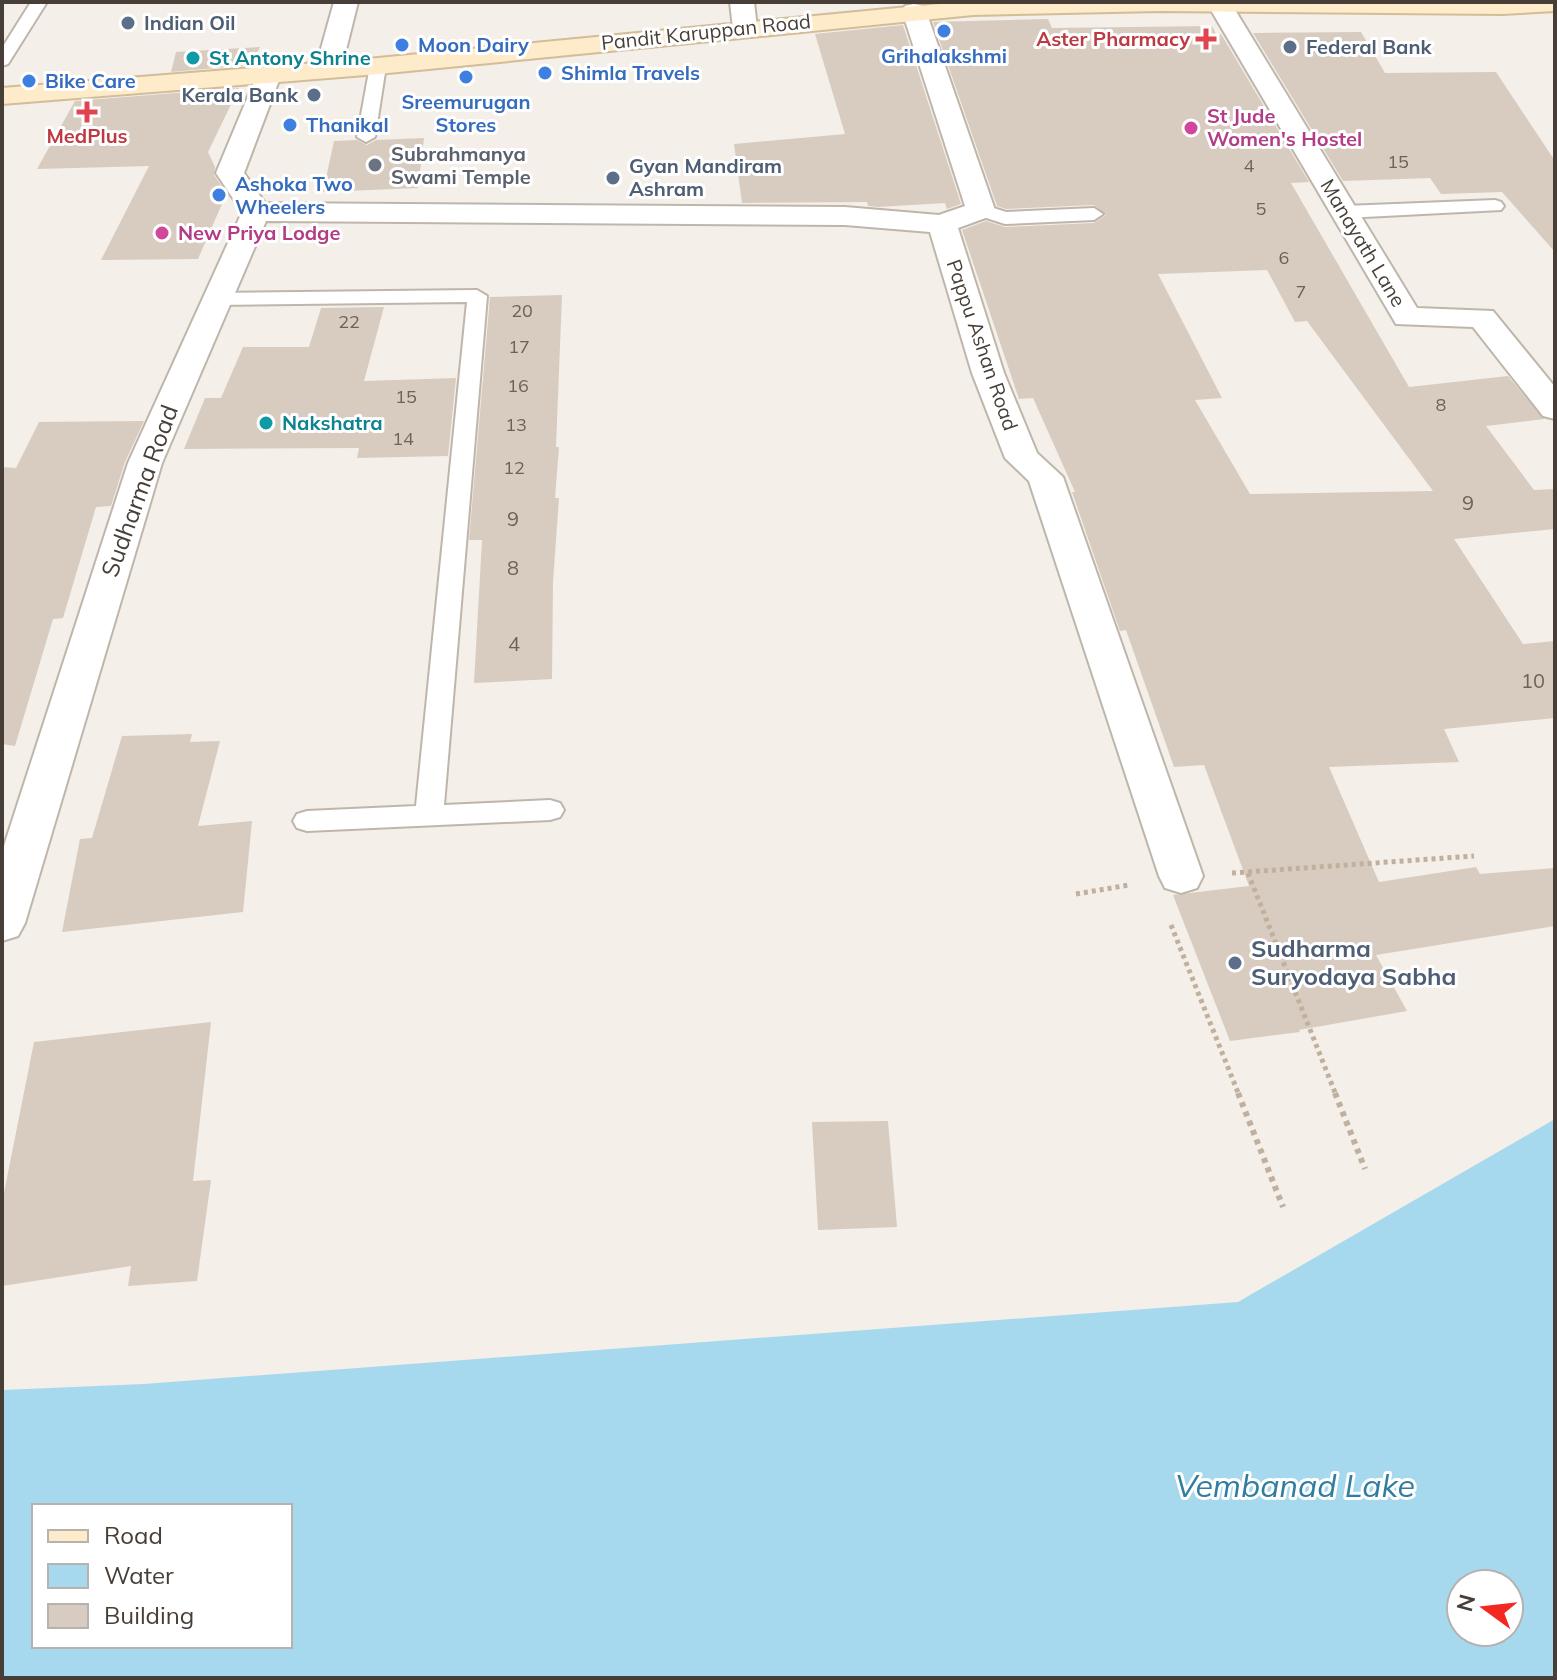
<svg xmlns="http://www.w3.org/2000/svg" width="1557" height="1680" viewBox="0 0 1557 1680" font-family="Mulish,sans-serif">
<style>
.water{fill:#a7d9ee;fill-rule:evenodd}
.building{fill:#d8ccc1;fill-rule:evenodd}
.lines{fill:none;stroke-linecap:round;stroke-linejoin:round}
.lane-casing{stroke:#bfb6ab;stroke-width:4}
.street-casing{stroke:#bfb6ab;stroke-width:4}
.secondary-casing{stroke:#d2bd99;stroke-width:4}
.path-far1{stroke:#c0b09d;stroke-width:5;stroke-dasharray:4 4;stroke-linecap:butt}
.path{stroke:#c0b09d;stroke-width:6;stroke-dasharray:5 5;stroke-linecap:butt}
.lane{fill:#fff;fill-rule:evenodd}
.street{fill:#fff;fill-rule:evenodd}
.secondary{fill:#fdebc9;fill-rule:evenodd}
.service-dot{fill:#5c6f8a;stroke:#fff;stroke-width:3}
.shop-dot{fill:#3f7fe0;stroke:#fff;stroke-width:3}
.health-dot{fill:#e0444e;stroke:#fff;stroke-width:3}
.culture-dot{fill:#0f9aa8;stroke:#fff;stroke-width:3}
.hotel-dot{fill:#d1479c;stroke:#fff;stroke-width:3}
.worship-dot{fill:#6b7280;stroke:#fff;stroke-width:3}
.labels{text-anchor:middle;stroke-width:6;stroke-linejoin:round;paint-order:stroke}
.far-number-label{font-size:18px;fill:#6b625a}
.far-service-label{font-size:20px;font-weight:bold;fill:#4e5e75;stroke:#fff;text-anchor:start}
.far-street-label{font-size:20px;fill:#473f37;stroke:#fff}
.far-health-label{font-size:20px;font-weight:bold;fill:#be3a42;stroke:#fff;text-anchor:end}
.far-shop-label{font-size:20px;font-weight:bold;fill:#366cbe;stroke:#fff;text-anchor:start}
.far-culture-label{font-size:20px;font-weight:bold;fill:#0d838f;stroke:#fff;text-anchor:start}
.far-hotel-label{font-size:20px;font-weight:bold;fill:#b23c85;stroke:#fff;text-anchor:start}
.far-worship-label{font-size:20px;font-weight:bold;fill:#5b616d;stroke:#fff;text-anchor:start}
.number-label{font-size:20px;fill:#6b625a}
.street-label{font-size:24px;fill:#473f37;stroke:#fff}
.service-label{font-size:24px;font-weight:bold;fill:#4e5e75;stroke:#fff;text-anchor:start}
.near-water-label{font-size:32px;font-style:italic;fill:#307da0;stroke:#fff}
</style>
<rect width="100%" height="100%" fill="#f4efe8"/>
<path class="water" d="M1555 1119V1678H2V1390L144 1384 1238 1302ZM34 1506H290V1646H34ZM1461 1584H1509V1632H1461Z"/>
<g class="building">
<path d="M1048 19 1052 28 1212 26 1216 34H1221L1309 182 1291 183 1409 387 1508 376 1544 419 1486 426 1534 490 1555 489V529L1454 539 1523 644 1555 641V718L1444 729 1459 762 1329 767 1379 882 1476 867 1480 874 1555 868V926L1376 955 1407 1011 1299 1030 1300 1032 1230 1041 1173 895 1249 886 1204 765 1174 767 1126 630 1120 631 1072 492H1075L1033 398 1019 399 962 230 986 221 1005 227 1094 223 1106 215 1094 205 1006 209 997 206 933 22ZM1267 270 1295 322 1307 321 1433 491 1250 494 1195 400 1222 398 1158 274Z"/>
<polygon points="903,25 961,204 947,209 945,203 878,207 868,206 867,202 742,203 734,144 845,134 815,34"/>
<polygon points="1361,32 1385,73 1496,72 1555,161 1555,252 1502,192 1441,194 1430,178 1343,181 1253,33"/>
<polygon points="260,47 251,65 171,72 176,52"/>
<polygon points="239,88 208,152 215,167 214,175 229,197 225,197 198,259 101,260 149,166 37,169 75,101"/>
<polygon points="424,138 418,188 323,192 334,141 357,140 367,145 376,140"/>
<polygon points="562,295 556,447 559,447 555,498 559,498 553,582 552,679 474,683 482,540 469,540 490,297"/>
<polygon points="384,307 364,381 456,378 448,456 357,458 359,448 184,449 205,398 221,398 243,347 309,347 321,308"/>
<polygon points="144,421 125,462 111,506 96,507 63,618 53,619 15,746 2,744 2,467 16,468 39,422"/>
<polygon points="192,734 190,742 220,741 198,826 252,821 243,912 62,932 80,839 92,838 122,736"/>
<polygon points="211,1022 193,1181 211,1180 197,1281 128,1286 131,1266 2,1286 2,1203 34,1042"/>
<polygon points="888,1121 897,1227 818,1230 812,1122"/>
</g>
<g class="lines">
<defs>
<g id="lane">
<polygon points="31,2 47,2 8,64 2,66 2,48"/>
<polygon points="378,61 386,66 375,137 366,142 357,137 370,66"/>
<polygon points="1495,200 1501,202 1504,206 1501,210 1345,218 1336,212 1345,206"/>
<polygon points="981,204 1006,212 1094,208 1103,214 1094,220 1005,224 974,214 972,210"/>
<polygon points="477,290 487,296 444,805 550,800 560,803 564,810 560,817 550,820 307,831 297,828 293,821 297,814 307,811 416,806 467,302 215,305 205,299 215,293"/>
</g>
<g id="street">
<polygon points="334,2 358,2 341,70 337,75 319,75 315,70"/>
<polygon points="730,2 754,2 757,28 754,33 736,33 733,28"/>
<polygon points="1210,2 1230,2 1232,5 1417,308 1493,311 1555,387 1555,419 1543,416 1473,327 1396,324 1208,5"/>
<polygon points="914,4 923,6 926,11 995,210 991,216 958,228 1004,373 1037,453 1063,477 1203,876 1197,888 1181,893 1165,888 1159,876 1029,481 1005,458 972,373 930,232 845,225 266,221 162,463 25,923 18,936 2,941 2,852 128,463 242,212 216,173 259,70 277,70 281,75 244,173 265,203 845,207 939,215 965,206 902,11 905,6"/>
</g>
<polygon id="secondary" points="960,2 1555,2 1555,11 1502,14 1161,11 973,15 378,74 2,104 2,88 378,58"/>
</defs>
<use href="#lane" class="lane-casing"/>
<use href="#street" class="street-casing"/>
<use href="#secondary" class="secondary-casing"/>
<g class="path-far1">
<polyline points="1232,873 1474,856"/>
<polyline points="1248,873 1336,1095"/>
<polyline points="1076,894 1129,885"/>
<polyline points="1171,925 1239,1095"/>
</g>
<g class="path">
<polyline points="1238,1093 1283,1207"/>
<polyline points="1335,1093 1365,1169"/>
</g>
<use href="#lane" class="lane"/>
<use href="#street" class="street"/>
<use href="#secondary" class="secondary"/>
</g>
<g class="service-dot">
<circle cx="128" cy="23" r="8"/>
<circle cx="1290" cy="47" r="8"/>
<circle cx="314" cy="95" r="8"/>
<circle cx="613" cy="178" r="8"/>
<circle cx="1235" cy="963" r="8"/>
</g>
<g class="shop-dot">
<circle cx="944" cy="31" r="8"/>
<circle cx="402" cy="45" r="8"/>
<circle cx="545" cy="73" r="8"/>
<circle cx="466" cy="77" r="8"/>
<circle cx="29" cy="81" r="8"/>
<circle cx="290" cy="125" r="8"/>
<circle cx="219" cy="195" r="8"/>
</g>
<g class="health-dot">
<path d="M1202 27h8v8h8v8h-8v8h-8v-8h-8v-8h8z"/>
<path d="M83 100h8v8h8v8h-8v8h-8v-8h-8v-8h8z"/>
</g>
<g class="culture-dot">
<circle cx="193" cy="58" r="8"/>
<circle cx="266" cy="423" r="8"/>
</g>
<g class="hotel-dot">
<circle cx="1191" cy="128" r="8"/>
<circle cx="162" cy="233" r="8"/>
</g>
<circle class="worship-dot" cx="375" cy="165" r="8"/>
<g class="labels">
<g class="far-number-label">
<text x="1398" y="168">15</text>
<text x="1249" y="172">4</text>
<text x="1261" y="215">5</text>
<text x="1284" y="264">6</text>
<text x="1301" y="298">7</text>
<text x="522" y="317">20</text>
<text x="349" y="328">22</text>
<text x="519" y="353">17</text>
<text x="518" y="392">16</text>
<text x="406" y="403">15</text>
<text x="1441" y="411">8</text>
<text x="516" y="431">13</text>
<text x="403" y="445">14</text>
<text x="514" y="474">12</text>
</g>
<g class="far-service-label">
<text x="144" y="30">Indian Oil</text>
<text x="1306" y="54">Federal Bank</text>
<text x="298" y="102" text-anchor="end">Kerala Bank</text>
<text x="629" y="173">Gyan Mandiram<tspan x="629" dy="23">Ashram</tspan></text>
</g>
<g class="far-street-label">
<text transform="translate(706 32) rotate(-6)" y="7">Pandit Karuppan Road</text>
<text transform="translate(1363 243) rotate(59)" y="7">Manayath Lane</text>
<text transform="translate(982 345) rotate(71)" y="7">Pappu Ashan Road</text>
</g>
<g class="far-health-label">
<text x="1190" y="46">Aster Pharmacy</text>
<text x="87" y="143" text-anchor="middle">MedPlus</text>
</g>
<g class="far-shop-label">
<text x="418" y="52">Moon Dairy</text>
<text x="944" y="63" text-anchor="middle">Grihalakshmi</text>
<text x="561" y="80">Shimla Travels</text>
<text x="45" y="88">Bike Care</text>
<text x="466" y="109" text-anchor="middle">Sreemurugan<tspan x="466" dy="23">Stores</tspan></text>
<text x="306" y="132">Thanikal</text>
<text x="235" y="191">Ashoka Two<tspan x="235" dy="23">Wheelers</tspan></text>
</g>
<g class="far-culture-label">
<text x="209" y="65">St Antony Shrine</text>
<text x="282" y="430">Nakshatra</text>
</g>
<g class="far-hotel-label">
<text x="1207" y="123">St Jude<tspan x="1207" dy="23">Women's Hostel</tspan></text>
<text x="178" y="240">New Priya Lodge</text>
</g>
<g class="far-worship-label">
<text x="391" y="161">Subrahmanya<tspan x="391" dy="23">Swami Temple</tspan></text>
</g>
<g class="number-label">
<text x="1468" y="510">9</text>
<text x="513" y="526">9</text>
<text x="513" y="575">8</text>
<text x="514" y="651">4</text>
<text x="1533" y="688">10</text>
</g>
<g class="street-label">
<text transform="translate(140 491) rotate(-70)" y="8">Sudharma Road</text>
</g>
<g class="service-label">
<text x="1251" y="957">Sudharma<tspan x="1251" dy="28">Suryodaya Sabha</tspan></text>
</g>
<g class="near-water-label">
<text x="1295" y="1497">Vembanad Lake</text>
</g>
</g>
<rect width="1557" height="1680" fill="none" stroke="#473f37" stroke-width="8"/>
<rect x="32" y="1504" width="260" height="144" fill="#ffffff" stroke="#b5b2af" stroke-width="2"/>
<rect x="48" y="1530" width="40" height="12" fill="#fdebc9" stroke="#b5b2af" stroke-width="2"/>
<text x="104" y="1544" font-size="24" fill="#473f37">Road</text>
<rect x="48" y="1564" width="40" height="24" fill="#a7d9ee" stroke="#b5b2af" stroke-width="2"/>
<text x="104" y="1584" font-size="24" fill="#473f37">Water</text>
<rect x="48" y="1604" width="40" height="24" fill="#d8ccc1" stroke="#b5b2af" stroke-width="2"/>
<text x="104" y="1624" font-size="24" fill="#473f37">Building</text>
<g transform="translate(1485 1608) rotate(285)"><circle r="38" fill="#ffffff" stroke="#b5b2af" stroke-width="2"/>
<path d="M0-6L14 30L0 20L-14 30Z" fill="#f32820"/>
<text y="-12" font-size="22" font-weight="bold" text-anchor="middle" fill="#473f37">N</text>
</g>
</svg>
